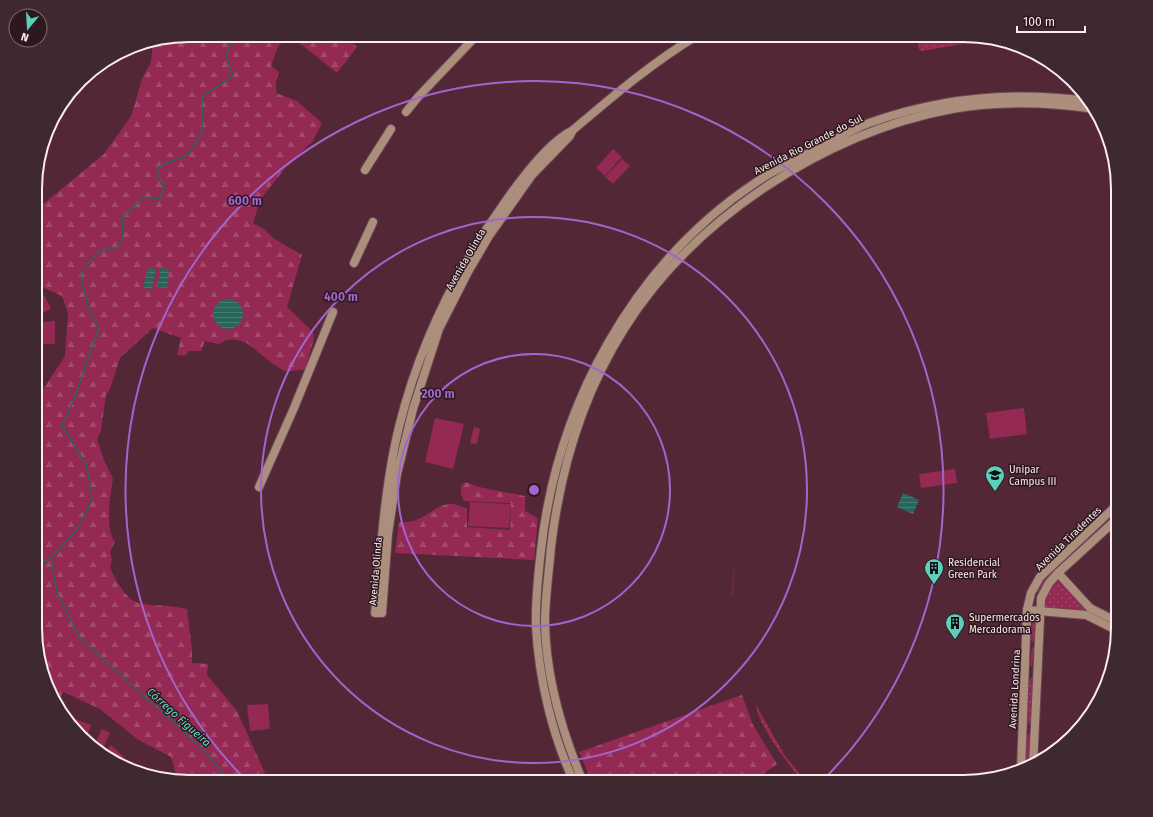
<svg xmlns="http://www.w3.org/2000/svg" width="1153" height="817" viewBox="0 0 1153 817" font-family="'Fira Sans',sans-serif">
<style>
.grass{fill:url(#grass-tufts)}
.forest{fill:url(#forest-firs)}
.park{fill:url(#park-dots)}
.pitch{fill:#942953}
.water{fill:url(#water-rules)}
.lines{fill:none;stroke-linecap:round;stroke-linejoin:round}
.stream{stroke:#28665c;stroke-width:1.5}
.secondary-casing{stroke:#6a4754;stroke-width:10}
.secondary{stroke:#ac8e7c;stroke-width:8}
.ring{fill:none;stroke:#a265cd;stroke-width:2}
.labels{text-anchor:middle;stroke-width:3;stroke-linejoin:round;paint-order:stroke}
.street-label{font-size:10px;fill:#fdebef;stroke:#2c181e}
.poi-label{font-size:10px;fill:#fdebef;stroke:#2c181e;text-anchor:start}
.water-label{font-size:11px;font-style:italic;fill:#61dfca;stroke:#2c181e}
.rim{fill:none;stroke:#fdebef;stroke-width:2}
.centre{fill:#a265cd;stroke:#2c181e;stroke-width:2}
.ring-label{font-size:12px;text-anchor:middle;font-weight:bold;fill:#a265cd;stroke:#2c181e;stroke-width:3;stroke-linejoin:round;paint-order:stroke}
</style>
<defs>
<pattern id="grass-tufts" width="24" height="20" patternUnits="userSpaceOnUse"><rect width="24" height="20" fill="#942953"/><path d="M3 7l-1-3M5 7V3M7 7l1-3M15 17l-1-3M17 17v-4M19 17l1-3" fill="none" stroke="#a4486c"/></pattern>
<pattern id="forest-firs" width="22" height="20" patternUnits="userSpaceOnUse"><rect width="22" height="20" fill="#942953"/><path d="M5 1l3.5 6h-7zM16 11l3.5 6h-7z" fill="#a4486c"/></pattern>
<pattern id="park-dots" width="8" height="8" patternUnits="userSpaceOnUse"><rect width="8" height="8" fill="#942953"/><path d="M2 2h.1M6 6h.1" fill="none" stroke="#a4486c" stroke-width="1.8" stroke-linecap="round"/></pattern>
<pattern id="water-rules" width="6" height="5" patternUnits="userSpaceOnUse"><rect width="6" height="5" fill="#28665c"/><path d="M0 2.5h6" fill="none" stroke="#487c74"/></pattern>
</defs>
<rect width="100%" height="100%" fill="#542736"/>
<g class="grass">
<polygon points="753,188 755,190 676,259 674,257 720,214"/>
<path d="M540 606H542L561 732H559C548 691 539 649 540 606Z"/>
</g>
<g class="forest">
<path d="M189 35H344L357 47 337 73 298 42 285 39 278 47 271 66 279 72 276 83V93L297 101 322 123 313 141 286 167 260 200 253 223 264 229 273 238 302 255 287 307 313 332 314 338 305 370C299 369 291 372 286 371 283 371 280 368 278 367 257 355 244 329 218 344L205 341 201 351H189L185 356 177 355 181 338 153 328 120 358 110 389 106 395 101 431 97 439 103 458 113 479C110 494 105 530 115 542L110 552 112 560 110 568C134 618 142 599 187 609L192 650V663L208 664 207 675 237 711 269 782H192L177 778 171 757 137 739 100 709 63 692 56 706 36 648V400L65 356 68 313 62 296 44 288 36 289V210L104 154 131 116 142 79 151 62 153 42Z"/>
<path d="M465 482 483 488 525 496V511L538 518 534 560 395 553 399 522C427 524 431 504 452 504 457 504 462 507 467 508V527L510 530 511 503 464 501 461 494V486Z"/>
<polygon points="742,695 753,725 777,764 752,782 592,782 579,752"/>
</g>
<g class="park">
<polygon points="916,35 965,35 971,41 969,43 922,51 919,49"/>
<polygon points="1092,532 1095,534 1040,593 1035,592 1039,584"/>
<polygon points="734,563 733,595 732,595"/>
<polygon points="1057,579 1085,609 1086,612 1045,609 1042,604 1046,592"/>
<polygon points="1035,616 1036,617 1035,641 1033,642 1031,640 1032,618"/>
<polygon points="1032,646 1034,649 1032,667 1030,665"/>
<polygon points="1031,678 1034,678 1031,722 1029,725 1027,723 1029,680"/>
<path d="M756 705 784 754 806 782H803C789 765 758 726 756 705Z"/>
<polygon points="1029,734 1031,735 1030,767 1025,768 1026,736"/>
</g>
<g class="pitch">
<polygon points="613,149 622,157 605,176 596,168"/>
<polygon points="622,159 630,166 613,184 605,177"/>
<polygon points="43,293 51,309 40,314 36,306 36,296"/>
<polygon points="55,321 55,344 40,344 40,322"/>
<polygon points="1024,408 1027,434 990,439 986,413"/>
<polygon points="435,418 464,424 453,469 425,462"/>
<polygon points="474,427 480,429 477,444 470,443"/>
<polygon points="955,469 957,483 921,488 919,474"/>
<polygon points="470,502 511,504 509,528 468,526"/>
<polygon points="268,704 270,729 250,731 247,705"/>
<polygon points="64,715 91,725 86,739"/>
<polygon points="102,729 110,733 101,753 93,748"/>
<polygon points="111,745 125,758 120,764 103,754"/>
</g>
<g class="water">
<polygon points="161,267 169,270 167,288 157,287"/>
<polygon points="148,268 156,269 152,288 150,289 143,287"/>
<circle cx="228" cy="314" r="15"/>
<polygon points="903,493 919,500 913,514 897,507"/>
</g>
<g class="lines">
<g class="stream">
<polyline points="36,565 51,558"/>
<path d="M230 782 206 752 79 637 56 590 51 558 77 530 92 499 87 466 62 426 74 399 99 328 88 308 81 276 86 266 101 250 119 247 123 234 122 218 144 197 160 199 165 184 158 177V167L187 155 202 134V97L233 76C225 57 224 51 236 35"/>
</g>
<defs>
<g id="secondary">
<polyline points="406,112 418,97 477,35"/>
<path d="M573 130 569 137 532 175 489 236 468 272 439 329 413 409 397 474 388 534 382 613H375C381 551 384 488 399 427 419 346 456 270 505 202 521 179 548 142 573 130 613 96 653 62 698 35"/>
<polyline points="365,170 391,129"/>
<polyline points="354,263 373,222"/>
<polyline points="259,487 294,408 333,312"/>
<polyline points="1058,573 1090,608 1118,622"/>
<polyline points="1027,610 1086,615 1118,631"/>
<polyline points="1033,766 1041,598 1049,583 1058,573 1118,518"/>
<polyline points="1021,769 1027,610 1031,593 1040,577 1118,504"/>
<path d="M574 782C552 735 539 679 536 627 535 602 538 576 541 550 557 406 632 265 755 183 776 169 800 157 823 146 838 138 853 129 869 123 939 98 1014 91 1087 101"/>
<path d="M583 782C562 732 546 678 545 623 545 598 549 572 551 547 560 471 583 394 624 329 693 219 824 133 952 109 999 101 1048 102 1095 109"/>
</g>
</defs>
<use href="#secondary" class="secondary-casing"/>
<use href="#secondary" class="secondary"/>
</g>
<g class="ring">
<circle cx="534" cy="490" r="136"/>
<circle cx="534" cy="490" r="273"/>
<path d="M245 779A409 409 0 1 1 821 782"/>
</g>
<defs>
<symbol id="university-pin" viewBox="-11 -11 22 30"><path d="M0 17L-7.5 6A9.5 9.5 0 1 1 7.5 6Z" fill="#5ccebb" stroke="#2c181e"/><path d="M0-5L7-2L0 1L-7-2ZM-4 1L0 2.5L4 1V4Q0 6-4 4Z" fill="#111"/></symbol>
<symbol id="building-pin" viewBox="-11 -11 22 30"><path d="M0 17L-7.5 6A9.5 9.5 0 1 1 7.5 6Z" fill="#5ccebb" stroke="#2c181e"/><path d="M-4-6H4V6H1V3H-1V6H-4ZM-2.5-4.3h1.7v1.8h-1.7ZM.8-4.3h1.7v1.8H.8ZM-2.5-1h1.7V.8h-1.7ZM.8-1h1.7V.8H.8Z" fill="#111"/></symbol>
</defs>
<g fill-rule="evenodd">
<use href="#university-pin" x="984" y="464" width="22" height="30"/>
<use href="#building-pin" x="923" y="557" width="22" height="30"/>
<use href="#building-pin" x="944" y="612" width="22" height="30"/>
</g>
<g class="labels">
<g class="street-label">
<text transform="translate(808 144) rotate(-27)" y="4">Avenida Rio Grande do Sul</text>
<text transform="translate(465 259) rotate(-60)" y="4">Avenida Olinda</text>
<text transform="translate(1068 538) rotate(-44)" y="4">Avenida Tiradentes</text>
<text transform="translate(375 571) rotate(-85)" y="4">Avenida Olinda</text>
<text transform="translate(1014 689) rotate(-87)" y="4">Avenida Londrina</text>
</g>
<g class="poi-label">
<text x="1009" y="473">Unipar<tspan x="1009" dy="12">Campus III</tspan></text>
<text x="948" y="566">Residencial<tspan x="948" dy="12">Green Park</tspan></text>
<text x="969" y="621">Supermercados<tspan x="969" dy="12">Mercadorama</tspan></text>
</g>
<g class="water-label">
<text transform="translate(179 717) rotate(42)" y="4">Córrego Figueira</text>
</g>
</g>
<path d="M0 0H1153V817H0ZM189 42H964A147 147 0 0 1 1111 189V628A147 147 0 0 1 964 775H189A147 147 0 0 1 42 628V189A147 147 0 0 1 189 42Z" fill="#3d292f" fill-rule="evenodd"/>
<path class="rim" d="M189 42H964A147 147 0 0 1 1111 189V628A147 147 0 0 1 964 775H189A147 147 0 0 1 42 628V189A147 147 0 0 1 189 42Z"/>
<circle cx="534" cy="490" r="6" class="centre"/>
<g class="ring-label">
<text x="245" y="205">600 m</text>
<text x="341" y="301">400 m</text>
<text x="438" y="398">200 m</text>
</g>
<g transform="translate(28 28) rotate(198)"><circle r="19" fill="#2c181e" stroke="#806c72"/>
<path d="M0-3L7 15L0 10L-7 15Z" fill="#5ccebb"/>
<text y="-6" font-size="11" font-weight="bold" text-anchor="middle" fill="#fdebef">N</text>
</g>
<path d="M1017 26v6h68v-6" fill="none" stroke="#fdebef" stroke-width="2"/>
<text x="1023" y="26" font-size="12" fill="#fdebef" stroke="#2c181e" stroke-width="3" paint-order="stroke">100 m</text>
</svg>
